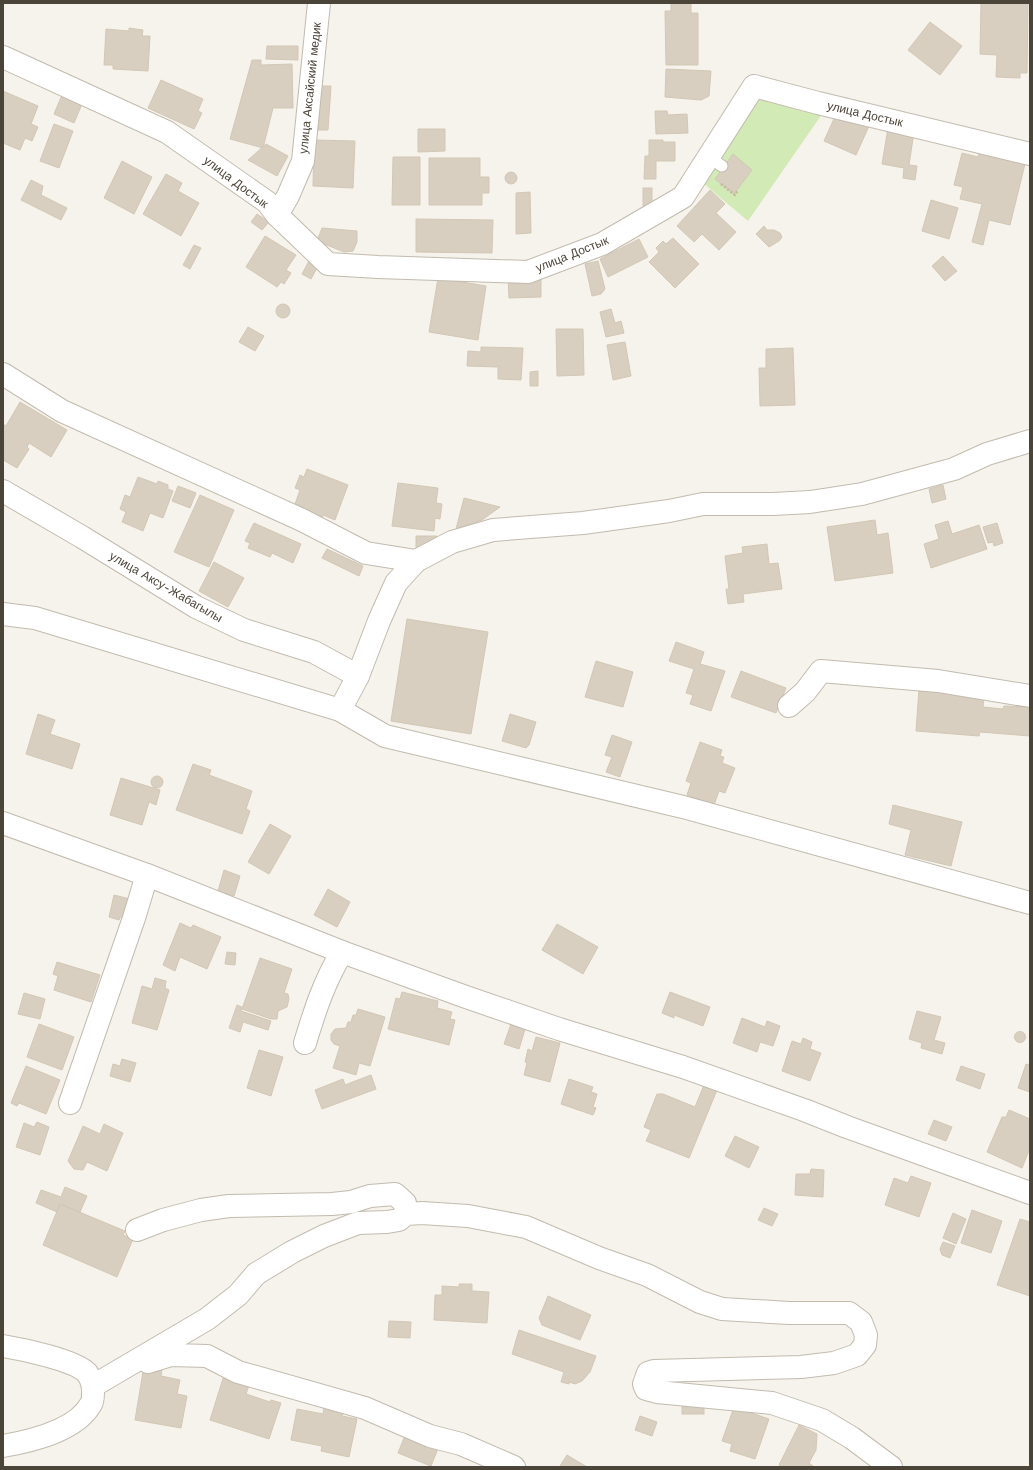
<svg xmlns="http://www.w3.org/2000/svg" width="1033" height="1470" viewBox="0 0 1033 1470" font-family="'Work Sans',sans-serif">
<style>
.green{fill:#d2eab5}
.building{fill:#d8cfc1;stroke:#d3c7b4}
.lines{fill:none;stroke-linecap:round;stroke-linejoin:round}
.lane-casing{stroke:#c2bbae;stroke-width:13}
.street-casing{stroke:#c2bbae;stroke-width:24}
.path{stroke:#c4b79f;stroke-width:2.5;stroke-dasharray:2 2;stroke-linecap:butt}
.lane{stroke:#fff;stroke-width:11}
.street{stroke:#fff;stroke-width:22}
.labels{text-anchor:middle;stroke-width:3;stroke-linejoin:round;paint-order:stroke}
.street-label{font-size:12px;fill:#4b4439;stroke:#fff}
</style>
<rect width="100%" height="100%" fill="#f6f3ec"/>
<polygon class="green" points="755,87 827,107 748,221 697,178"/>
<g class="building">
<polygon points="671,3 691,3 691,13 698,13 698,65 666,65 665,11 671,11"/>
<polygon points="981,3 1028,3 1027,73 1020,73 1020,78 996,77 997,55 980,54"/>
<polygon points="930,22 962,46 940,75 908,50"/>
<polygon points="129,28 143,30 142,36 150,36 148,71 113,69 113,65 104,65 106,29 129,31"/>
<polygon points="267,46 298,46 298,60 266,59"/>
<polygon points="252,60 261,60 261,65 292,64 293,108 273,108 263,148 230,139"/>
<polygon points="666,69 711,71 709,96 701,100 665,97"/>
<polygon points="161,80 203,99 198,111 202,113 194,129 148,108"/>
<polygon points="320,86 331,86 328,130 318,130"/>
<polygon points="3,91 38,106 31,124 38,127 32,141 25,138 20,150 3,143"/>
<polygon points="62,95 82,104 74,123 54,114"/>
<polygon points="655,111 667,111 668,115 687,114 688,133 656,134"/>
<polygon points="837,112 869,126 856,155 824,141"/>
<polygon points="54,124 73,131 59,168 40,161"/>
<polygon points="888,128 914,132 909,165 917,166 915,180 903,178 904,168 882,164"/>
<polygon points="418,129 445,129 445,151 418,152"/>
<polygon points="314,140 355,141 353,188 313,186"/>
<polygon points="649,140 663,140 663,142 675,142 675,161 656,161 656,179 644,179 645,156 649,156"/>
<polygon points="266,144 288,156 277,176 248,160"/>
<polygon points="980,150 1026,160 1010,225 989,220 983,245 972,242 982,204 960,199 963,187 954,185 962,153 978,157"/>
<polygon points="733,154 752,170 734,194 715,179"/>
<polygon points="393,157 420,157 420,205 392,205"/>
<polygon points="429,158 480,158 480,177 489,177 489,193 482,193 482,205 429,205"/>
<polygon points="122,161 152,177 134,214 104,198"/>
<circle cx="511" cy="178" r="6"/>
<polygon points="166,174 182,183 178,191 199,203 181,236 143,214"/>
<polygon points="31,180 43,186 41,195 67,208 61,220 21,200"/>
<rect x="643" y="188" width="9" height="18"/>
<polygon points="710,190 725,204 716,213 736,232 719,250 702,234 694,242 677,226"/>
<polygon points="530,192 531,233 516,234 516,193"/>
<polygon points="931,200 958,208 949,239 922,231"/>
<polygon points="257,214 269,222 262,230 251,222"/>
<polygon points="416,219 493,220 492,253 416,252"/>
<polygon points="764,226 767,230 774,230 780,233 782,237 779,241 769,247 756,234"/>
<polygon points="322,228 357,231 357,242 353,251 344,252 317,241"/>
<polygon points="265,236 296,255 286,270 291,273 284,284 281,282 277,287 246,267"/>
<polygon points="673,238 699,264 675,288 649,262 659,252 656,248 663,241 666,244"/>
<polygon points="639,239 648,257 608,277 600,259"/>
<polygon points="194,245 201,248 190,269 183,265"/>
<polygon points="943,256 957,271 945,281 932,266"/>
<polygon points="309,261 318,266 311,279 302,274"/>
<polygon points="598,261 605,289 601,294 592,296 585,264"/>
<polygon points="541,276 541,297 509,298 508,277"/>
<polygon points="438,278 486,286 478,340 429,332"/>
<circle cx="283" cy="311" r="7"/>
<polygon points="611,309 615,323 621,321 624,333 606,337 600,312"/>
<polygon points="248,327 264,336 255,351 239,342"/>
<polygon points="556,329 583,329 584,375 557,376"/>
<polygon points="625,342 631,376 613,380 607,345"/>
<polygon points="481,347 523,348 521,380 498,379 498,367 467,366 468,351 481,352"/>
<polygon points="793,348 795,405 760,406 759,368 766,368 766,349"/>
<polygon points="538,371 538,386 530,386 530,372"/>
<polygon points="20,402 67,430 51,457 29,443 27,447 29,449 17,468 3,460 3,424 6,426"/>
<polygon points="307,469 348,485 335,520 323,515 322,518 302,511 303,507 295,504 300,490 295,488 300,475 304,477"/>
<polygon points="138,477 157,484 158,481 168,485 168,489 173,491 163,518 150,513 143,531 122,522 126,512 120,509 125,495 130,497"/>
<polygon points="398,483 438,488 436,503 442,504 440,519 435,518 434,531 392,526"/>
<polygon points="943,485 946,499 932,503 929,489"/>
<polygon points="178,486 196,493 190,508 172,501"/>
<polygon points="200,495 234,510 209,567 174,552"/>
<polygon points="464,498 500,507 482,520 456,529"/>
<polygon points="875,520 877,535 888,533 893,573 835,581 827,527"/>
<polygon points="948,521 952,534 979,525 987,549 931,568 924,544 939,539 935,525"/>
<polygon points="254,523 301,544 293,563 272,553 270,557 248,548 250,543 245,541"/>
<polygon points="997,523 1003,543 994,546 993,542 988,543 983,527"/>
<polygon points="416,536 437,536 438,548 416,549"/>
<polygon points="767,544 769,564 778,563 782,589 743,594 744,602 728,604 726,589 729,589 725,556 743,553 742,547"/>
<polygon points="327,549 363,566 359,576 322,558"/>
<polygon points="214,562 244,578 228,607 199,591"/>
<polygon points="407,619 488,632 471,734 391,721"/>
<polygon points="676,642 704,652 700,664 725,671 711,711 690,704 693,695 686,693 694,669 669,661"/>
<polygon points="596,661 633,672 623,707 585,697"/>
<polygon points="741,671 786,688 776,713 731,697"/>
<polygon points="919,689 984,694 983,707 1003,709 1004,706 1030,707 1030,736 980,732 979,736 916,731"/>
<polygon points="38,714 55,720 50,734 80,744 72,769 26,754"/>
<polygon points="510,714 536,722 529,745 526,748 502,741"/>
<polygon points="612,735 632,742 620,777 606,772 612,757 605,755"/>
<polygon points="700,742 722,750 720,756 724,757 722,763 735,768 725,793 719,791 714,805 687,795 691,783 686,781"/>
<polygon points="193,764 211,770 209,775 252,791 246,809 250,811 242,834 176,810"/>
<circle cx="157" cy="782" r="6"/>
<polygon points="121,778 160,790 156,805 149,802 142,825 110,815"/>
<polygon points="893,805 962,822 951,866 905,855 911,830 889,824"/>
<polygon points="270,824 291,836 269,874 248,862"/>
<polygon points="224,870 240,876 234,896 218,891"/>
<polygon points="328,889 350,902 337,927 314,915"/>
<polygon points="114,895 130,899 126,919 120,917 119,920 109,917"/>
<polygon points="180,923 191,928 193,925 221,937 207,969 180,957 175,971 163,965"/>
<polygon points="557,924 598,947 583,974 542,950"/>
<polygon points="227,952 236,953 235,965 225,964"/>
<polygon points="260,958 292,969 284,993 288,994 289,999 287,1007 278,1011 277,1019 271,1019 242,1009"/>
<polygon points="57,962 100,975 91,1002 54,990 58,976 53,974"/>
<polygon points="155,978 166,981 165,988 169,990 157,1030 132,1023 142,986 152,989"/>
<polygon points="402,992 438,1001 437,1008 452,1012 450,1019 455,1020 449,1045 388,1029 396,998 400,999"/>
<polygon points="670,992 710,1007 703,1026 674,1015 674,1018 662,1013"/>
<polygon points="24,993 45,999 40,1019 18,1014"/>
<polygon points="237,1005 242,1007 241,1011 271,1021 268,1030 243,1022 240,1032 229,1028"/>
<polygon points="358,1009 385,1017 370,1066 359,1063 356,1075 333,1068 340,1046 334,1044 331,1040 331,1034 335,1029 346,1028 348,1022 351,1022 353,1015 356,1015"/>
<polygon points="917,1011 941,1017 934,1040 945,1043 942,1054 921,1048 922,1043 909,1039"/>
<polygon points="742,1018 765,1027 767,1021 780,1026 773,1046 760,1042 757,1052 733,1043"/>
<polygon points="39,1024 74,1037 62,1070 27,1057"/>
<polygon points="511,1024 525,1029 519,1049 504,1044"/>
<circle cx="1020" cy="1037" r="5.5"/>
<polygon points="536,1037 560,1043 550,1082 524,1075 527,1063 525,1062 528,1049 532,1051"/>
<polygon points="803,1038 812,1042 810,1049 821,1053 810,1081 782,1071 792,1041 801,1044"/>
<polygon points="259,1050 283,1057 271,1096 247,1088"/>
<polygon points="122,1059 136,1063 130,1082 110,1076 113,1064 120,1066"/>
<polygon points="1026,1064 1030,1065 1030,1092 1018,1088"/>
<polygon points="26,1066 60,1080 46,1114 19,1103 17,1106 11,1103"/>
<polygon points="961,1066 985,1074 980,1089 956,1080"/>
<polygon points="371,1075 376,1089 322,1109 315,1090 343,1079 345,1085"/>
<polygon points="569,1079 593,1087 591,1092 597,1094 593,1107 596,1108 593,1115 561,1104"/>
<polygon points="704,1085 717,1090 689,1158 646,1141 651,1130 644,1127 657,1094 663,1094 695,1107"/>
<polygon points="1009,1110 1030,1119 1030,1148 1022,1168 987,1152 1002,1117 1006,1117"/>
<polygon points="934,1120 952,1127 946,1141 928,1134"/>
<polygon points="37,1122 49,1127 40,1155 16,1147 24,1123 34,1127"/>
<polygon points="104,1124 123,1133 107,1171 87,1162 83,1170 74,1169 68,1161 83,1126 100,1134"/>
<polygon points="735,1136 759,1147 749,1168 725,1156"/>
<polygon points="811,1169 824,1170 823,1197 795,1195 796,1174 810,1174"/>
<polygon points="911,1176 931,1183 919,1217 885,1205 894,1178 908,1183"/>
<polygon points="65,1187 87,1196 80,1212 60,1204 57,1212 36,1203 41,1190 61,1197"/>
<polygon points="60,1204 125,1231 123,1235 133,1239 117,1277 43,1245"/>
<polygon points="764,1208 778,1214 772,1226 758,1220"/>
<polygon points="972,1210 1002,1221 991,1253 961,1243"/>
<polygon points="953,1213 966,1219 956,1244 943,1238"/>
<polygon points="1020,1219 1030,1222 1030,1296 997,1285"/>
<polygon points="943,1242 955,1246 950,1258 942,1255 940,1249"/>
<polygon points="459,1284 472,1284 472,1291 489,1292 487,1323 434,1320 435,1295 442,1295 442,1286 459,1287"/>
<polygon points="548,1296 591,1315 580,1340 542,1325 539,1318"/>
<polygon points="389,1321 411,1322 410,1338 388,1337"/>
<polygon points="519,1330 596,1356 590,1372 582,1381 575,1384 569,1382 569,1384 561,1382 564,1372 512,1354"/>
<polygon points="144,1366 162,1369 161,1376 180,1380 177,1394 187,1396 181,1428 135,1420"/>
<polygon points="225,1372 251,1380 246,1394 270,1402 271,1400 281,1403 269,1439 210,1420"/>
<polygon points="325,1402 345,1406 342,1416 357,1419 349,1457 321,1451 322,1446 291,1440 297,1409 323,1414"/>
<rect x="682" y="1403" width="22" height="11"/>
<polygon points="734,1407 769,1419 755,1459 730,1451 732,1444 722,1441"/>
<polygon points="640,1416 657,1422 652,1436 635,1430"/>
<polygon points="799,1425 817,1434 816,1450 809,1463 813,1466 813,1467 783,1467 779,1465"/>
<polygon points="406,1433 439,1446 431,1466 398,1453"/>
<polygon points="567,1455 587,1467 562,1467 560,1466"/>
</g>
<g class="lines">
<defs>
<polyline id="lane" points="708,157 722,166"/>
<g id="street">
<polyline points="3,57 167,132 267,202 277,215 328,264 378,267 528,272 602,244 683,197 754,86 818,103 1030,154"/>
<polyline points="277,215 288,196 303,161 319,3"/>
<polyline points="3,374 62,411 302,520 366,553 416,561"/>
<polyline points="3,491 82,537 196,607 244,630 314,652 358,676"/>
<polyline points="3,614 35,618 340,710 385,736 683,807 1030,903"/>
<polyline points="789,706 805,692 821,671 938,681 1030,696"/>
<polyline points="340,710 358,676 379,621 396,583 416,561 452,542 493,530 583,523 669,511 703,504 773,504 810,502 862,494 954,469 987,454 1030,441"/>
<polyline points="3,823 147,875 342,952 466,997 559,1029 683,1067 804,1110 847,1127 1030,1193"/>
<path d="M305 1043C315 1010 324 982 342 952"/>
<polyline points="70,1103 134,918 147,875"/>
<polyline points="137,1230 163,1220 201,1210 229,1206 332,1204 351,1202 370,1196 395,1194 405,1203 406,1214"/>
<path d="M3 1346C21 1349 75 1360 87 1373 91 1378 93 1386 93 1392 93 1396 93 1401 91 1404 76 1431 31 1441 3 1446"/>
<polyline points="148,1362 171,1355 207,1356 238,1372 365,1408 430,1436 461,1444 514,1467"/>
<polyline points="93,1386 207,1319 238,1295 256,1274 292,1252 324,1236 358,1223 387,1222 399,1220 406,1214 422,1213 468,1216 526,1227 599,1258 647,1275 700,1302 722,1309 789,1313 849,1313 861,1322 866,1335 865,1345 857,1355 834,1363 801,1367 654,1371 648,1373 644,1384 646,1389 657,1392 772,1403 822,1420 852,1438 891,1467"/>
</g>
</defs>
<use href="#lane" class="lane-casing"/>
<use href="#street" class="street-casing"/>
<polyline class="path" points="721,184 735,195 738,190"/>
<use href="#lane" class="lane"/>
<use href="#street" class="street"/>
</g>
<g class="labels">
<g class="street-label">
<text transform="translate(310 88) rotate(-84)" y="4">улица Аксайский медик</text>
<text transform="translate(865 114) rotate(13)" y="4">улица Достык</text>
<text transform="translate(236 182) rotate(37)" y="4">улица Достык</text>
<text transform="translate(572 254) rotate(-22)" y="4">улица Достык</text>
<text transform="translate(166 587) rotate(30)" y="4">улица Аксу-Жабагылы</text>
</g>
</g>
<rect width="1033" height="1470" fill="none" stroke="#4b4439" stroke-width="8"/>
</svg>
